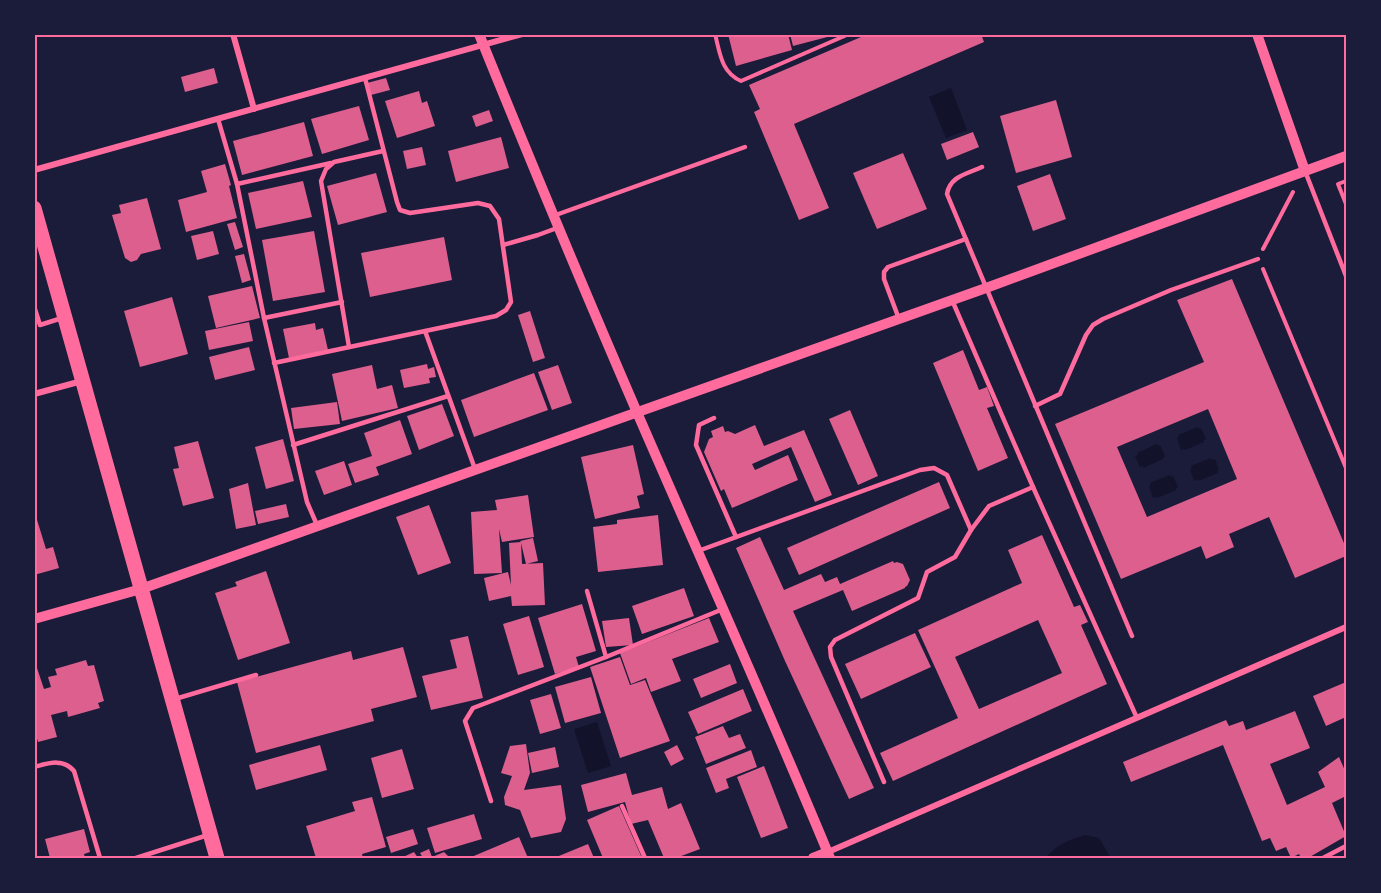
<svg xmlns="http://www.w3.org/2000/svg" width="1381" height="893" viewBox="0 0 1381 893" font-family="'Roboto Condensed',sans-serif">
<style>
.water{fill:#12122b}
.building{fill:#dd5f8e;fill-rule:evenodd}
.lines{fill:none;stroke-linecap:round;stroke-linejoin:round}
.path{stroke:#ff6b9d;stroke-width:4}
.service{stroke:#ff6b9d;stroke-width:4.5}
.minor{stroke:#ff6b9d;stroke-width:6}
.tertiary{stroke:#ff6b9d;stroke-width:10}
.primary{stroke:#ff6b9d;stroke-width:15}
.neatline{fill:none;stroke:#ff6b9d;stroke-width:2}
</style>
<rect width="100%" height="100%" fill="#1b1b3a"/>
<g class="water">
<polygon points="951,88 967,130 946,138 929,97"/>
<polygon points="1198,427 1199,429 1201,428 1206,439 1204,440 1204,442 1185,450 1184,449 1181,450 1177,438 1179,437 1178,435"/>
<polygon points="1157,444 1158,446 1160,445 1165,456 1163,458 1163,459 1143,468 1143,466 1140,467 1135,456 1138,455 1137,453"/>
<polygon points="1211,458 1212,460 1215,459 1219,470 1217,471 1218,473 1198,481 1197,479 1194,481 1190,469 1192,468 1191,466"/>
<polygon points="1170,475 1171,477 1173,476 1178,487 1176,488 1176,490 1157,498 1156,497 1153,498 1149,486 1151,485 1150,483"/>
<polygon points="597,722 611,766 588,773 574,729"/>
<path d="M1085 835 1099 838 1111 858H1046C1054 846 1071 839 1085 835Z"/>
</g>
<g class="building">
<polygon points="728,34 788,34 792,50 736,66"/>
<polygon points="790,34 835,34 835,35 793,46"/>
<polygon points="868,34 981,34 984,42 794,124 829,208 799,220 754,112 760,109 749,85"/>
<polygon points="214,68 218,83 185,92 181,77"/>
<polygon points="386,78 390,90 371,95 367,83"/>
<polygon points="419,91 422,103 427,101 435,126 397,138 385,101"/>
<polygon points="1056,100 1072,157 1016,173 1000,116"/>
<polygon points="359,106 369,140 322,154 311,119"/>
<polygon points="489,110 493,121 476,127 472,116"/>
<polygon points="304,122 313,156 242,175 233,141"/>
<polygon points="973,132 979,147 947,160 941,144"/>
<polygon points="501,137 509,168 456,182 448,151"/>
<polygon points="422,147 426,165 407,169 403,151"/>
<polygon points="903,153 927,209 877,229 853,173"/>
<polygon points="225,164 231,185 229,186 237,218 186,232 178,200 207,192 201,171"/>
<polygon points="376,173 387,212 338,225 327,186"/>
<polygon points="1050,174 1066,219 1033,231 1017,186"/>
<polygon points="303,181 312,217 256,229 248,193"/>
<polygon points="147,198 161,249 141,254 137,260 131,262 125,258 112,215 121,213 119,205"/>
<polygon points="235,222 243,247 235,250 227,224"/>
<polygon points="213,231 219,254 197,260 191,236"/>
<polygon points="314,231 325,292 273,301 262,240"/>
<polygon points="444,237 452,280 370,297 361,253"/>
<polygon points="244,254 251,280 242,283 235,256"/>
<path d="M1232 279 1346 548V556L1295 578 1269 517 1229 534 1234 547 1206 559 1201 546 1121 579 1055 424 1204 362 1177 300ZM1208 409 1237 479 1147 517 1117 447Z"/>
<polygon points="252,286 260,318 216,328 208,296"/>
<polygon points="172,297 188,354 140,367 124,311"/>
<polygon points="530,311 545,358 533,362 518,315"/>
<polygon points="249,322 253,341 209,350 205,331"/>
<polygon points="315,323 316,330 323,328 328,350 289,358 283,329"/>
<polygon points="249,347 255,370 215,380 209,357"/>
<polygon points="963,350 979,390 987,387 994,406 987,408 1008,458 978,471 933,363"/>
<polygon points="427,364 428,369 434,367 436,377 429,378 430,383 404,388 400,370"/>
<polygon points="372,365 377,389 392,385 398,408 342,421 332,374"/>
<polygon points="558,365 572,403 552,410 538,372"/>
<polygon points="534,373 548,410 474,437 461,400"/>
<polygon points="337,402 340,424 294,429 291,408"/>
<polygon points="442,404 454,436 419,450 407,416"/>
<polygon points="850,410 878,476 858,485 829,419"/>
<polygon points="400,420 412,454 376,467 379,475 355,483 348,464 372,456 364,433"/>
<polygon points="755,425 764,446 804,430 832,495 815,502 791,447 752,464 755,470 788,455 798,480 732,508 724,489 721,491 704,452 709,439 713,437 711,431 723,426 725,432 728,431 735,434"/>
<polygon points="283,439 294,481 266,489 255,447"/>
<polygon points="198,441 214,498 183,506 173,469 179,468 174,447"/>
<polygon points="633,445 644,494 637,496 640,508 595,519 581,457"/>
<polygon points="344,461 352,485 324,495 315,471"/>
<polygon points="939,482 950,508 799,575 787,548"/>
<polygon points="248,483 256,525 236,529 229,489"/>
<polygon points="528,495 534,537 502,542 499,529 502,573 474,574 471,512 497,510 495,500"/>
<polygon points="286,504 289,517 258,524 255,511"/>
<polygon points="429,505 451,563 418,575 396,517"/>
<polygon points="34,510 46,549 53,547 59,568 34,575"/>
<polygon points="658,515 663,565 598,572 593,527 617,524 617,520"/>
<path d="M1042 535 1074 607 1080 605 1088 622 1081 625 1107 684 893 781 880 753 958 718 918 630 1022 583 1008 550ZM1038 620 1062 673 979 709 955 657Z"/>
<polygon points="760,537 784,590 821,574 825,582 837,577 840,584 893,561 894,563 897,562 903,564 910,580 907,586 905,587 905,588 852,611 843,590 793,611 874,788 849,799 785,661 736,548"/>
<polygon points="533,538 538,561 526,564 521,543 522,564 543,563 545,605 512,606 511,596 489,601 484,578 508,572 511,585 509,543 521,542 520,541"/>
<polygon points="266,571 290,643 238,660 215,593 237,586 235,582"/>
<polygon points="684,588 694,616 642,634 632,606"/>
<polygon points="582,604 596,651 576,657 579,667 555,674 538,618"/>
<polygon points="529,616 544,667 518,675 503,624"/>
<polygon points="629,618 633,645 606,647 602,621"/>
<polygon points="709,618 719,642 672,659 681,681 651,692 646,678 631,684 620,653"/>
<polygon points="915,633 931,667 861,699 845,664"/>
<polygon points="468,636 483,698 431,710 422,676 457,668 450,640"/>
<polygon points="403,647 417,697 371,709 374,721 256,753 237,682 351,651 353,660"/>
<polygon points="620,657 630,685 645,680 670,741 620,758 590,667"/>
<polygon points="34,659 44,689 51,687 48,677 57,675 55,669 86,660 88,666 94,665 104,701 98,703 100,708 68,717 67,711 51,715 57,737 38,742 34,728"/>
<polygon points="730,664 737,683 701,698 693,679"/>
<polygon points="591,677 601,713 565,723 555,687"/>
<polygon points="1346,682 1346,717 1326,726 1313,696"/>
<polygon points="743,689 752,711 698,734 688,712"/>
<polygon points="551,694 561,728 540,734 530,700"/>
<polygon points="1295,711 1310,748 1270,764 1287,805 1325,787 1318,772 1339,757 1346,773 1346,796 1332,803 1346,836 1308,858 1301,858 1299,854 1291,858 1286,847 1276,851 1270,838 1262,841 1223,745 1131,782 1123,762 1226,720 1229,726 1243,721 1246,730"/>
<polygon points="723,726 729,738 740,734 746,748 706,764 695,737"/>
<polygon points="526,744 530,773 524,790 561,785 566,819 561,832 531,838 520,810 505,805 504,797 512,776 501,773 510,746"/>
<polygon points="320,745 327,770 256,790 249,765"/>
<polygon points="677,745 684,759 671,766 664,752"/>
<polygon points="555,747 559,767 532,773 528,753"/>
<polygon points="402,749 414,789 382,798 371,758"/>
<polygon points="751,750 757,767 726,779 729,788 716,793 706,768"/>
<polygon points="764,766 788,828 761,838 737,777"/>
<polygon points="626,773 632,795 662,787 668,809 681,803 700,849 676,858 664,858 648,820 631,824 625,802 588,812 581,785"/>
<polygon points="372,797 386,847 362,854 363,858 316,858 306,826 355,811 352,802"/>
<polygon points="619,806 642,858 603,858 587,820"/>
<polygon points="474,814 482,839 435,853 427,828"/>
<polygon points="84,829 90,852 84,854 85,858 50,858 45,839"/>
<polygon points="413,829 418,844 391,853 386,837"/>
<polygon points="519,837 528,858 469,858"/>
<polygon points="588,844 594,858 554,858"/>
<polygon points="429,849 432,857 444,852 450,858 423,858 420,853"/>
<polygon points="414,852 418,858 401,858"/>
</g>
<g class="lines">
<g class="path">
<path d="M715 34C720 53 721 72 741 81L849 34"/>
<polyline points="1346,181 1338,184 1346,204"/>
<polyline points="1263,249 1293,192"/>
<polyline points="1263,269 1346,468"/>
</g>
<g class="service">
<polyline points="218,119 237,184 264,318 307,502 317,525"/>
<path d="M982 167C967 174 950 176 947 194L1132 636"/>
<polyline points="1305,171 1346,276"/>
<polyline points="237,184 331,163"/>
<polyline points="553,216 745,147"/>
<polyline points="503,245 538,235 557,228"/>
<polyline points="34,306 40,325 62,318"/>
<polyline points="264,318 342,302"/>
<polyline points="899,319 884,279 884,272 888,267 966,239"/>
<polyline points="425,331 475,469"/>
<polyline points="349,347 321,181 326,169 334,162 383,151"/>
<polyline points="274,363 496,316 506,310 511,302 499,219 490,206 478,203 410,213 400,210 397,202 365,78"/>
<polyline points="1035,406 1060,394 1086,335 1093,325 1103,319 1171,290 1258,259"/>
<polyline points="714,418 699,425 696,445 736,537"/>
<polyline points="293,445 448,396"/>
<polyline points="1033,487 1137,718"/>
<polyline points="698,551 920,470 934,468 947,475 971,530"/>
<polyline points="587,591 606,657"/>
<polyline points="175,699 256,675"/>
<path d="M34 767C49 763 63 758 74 771L100 858"/>
<polyline points="884,782 831,657 830,647 835,640 918,598 927,572 955,557 971,530 989,506 1033,487 952,300"/>
<polyline points="491,801 465,721 473,708 606,657 723,609"/>
<polyline points="622,806 645,858"/>
<polyline points="136,858 208,835"/>
<polyline points="1323,858 1346,846"/>
</g>
<g class="minor">
<polyline points="233,34 254,109"/>
<polyline points="34,170 522,34"/>
<polyline points="34,394 82,381"/>
<polyline points="828,852 1346,627"/>
</g>
<g class="tertiary">
<path d="M479 34C530 160 582 285 636 410 701 560 768 708 830 858"/>
<polyline points="1257,34 1305,171"/>
<polyline points="34,619 141,589 986,288 1346,156"/>
<polyline points="813,858 828,852"/>
</g>
<polyline class="primary" points="34,208 217,858"/>
</g>
<rect width="1381" height="893" fill="none" stroke="#1b1b3a" stroke-width="72"/>
<rect x="36" y="36" width="1309" height="821" class="neatline"/>
</svg>
